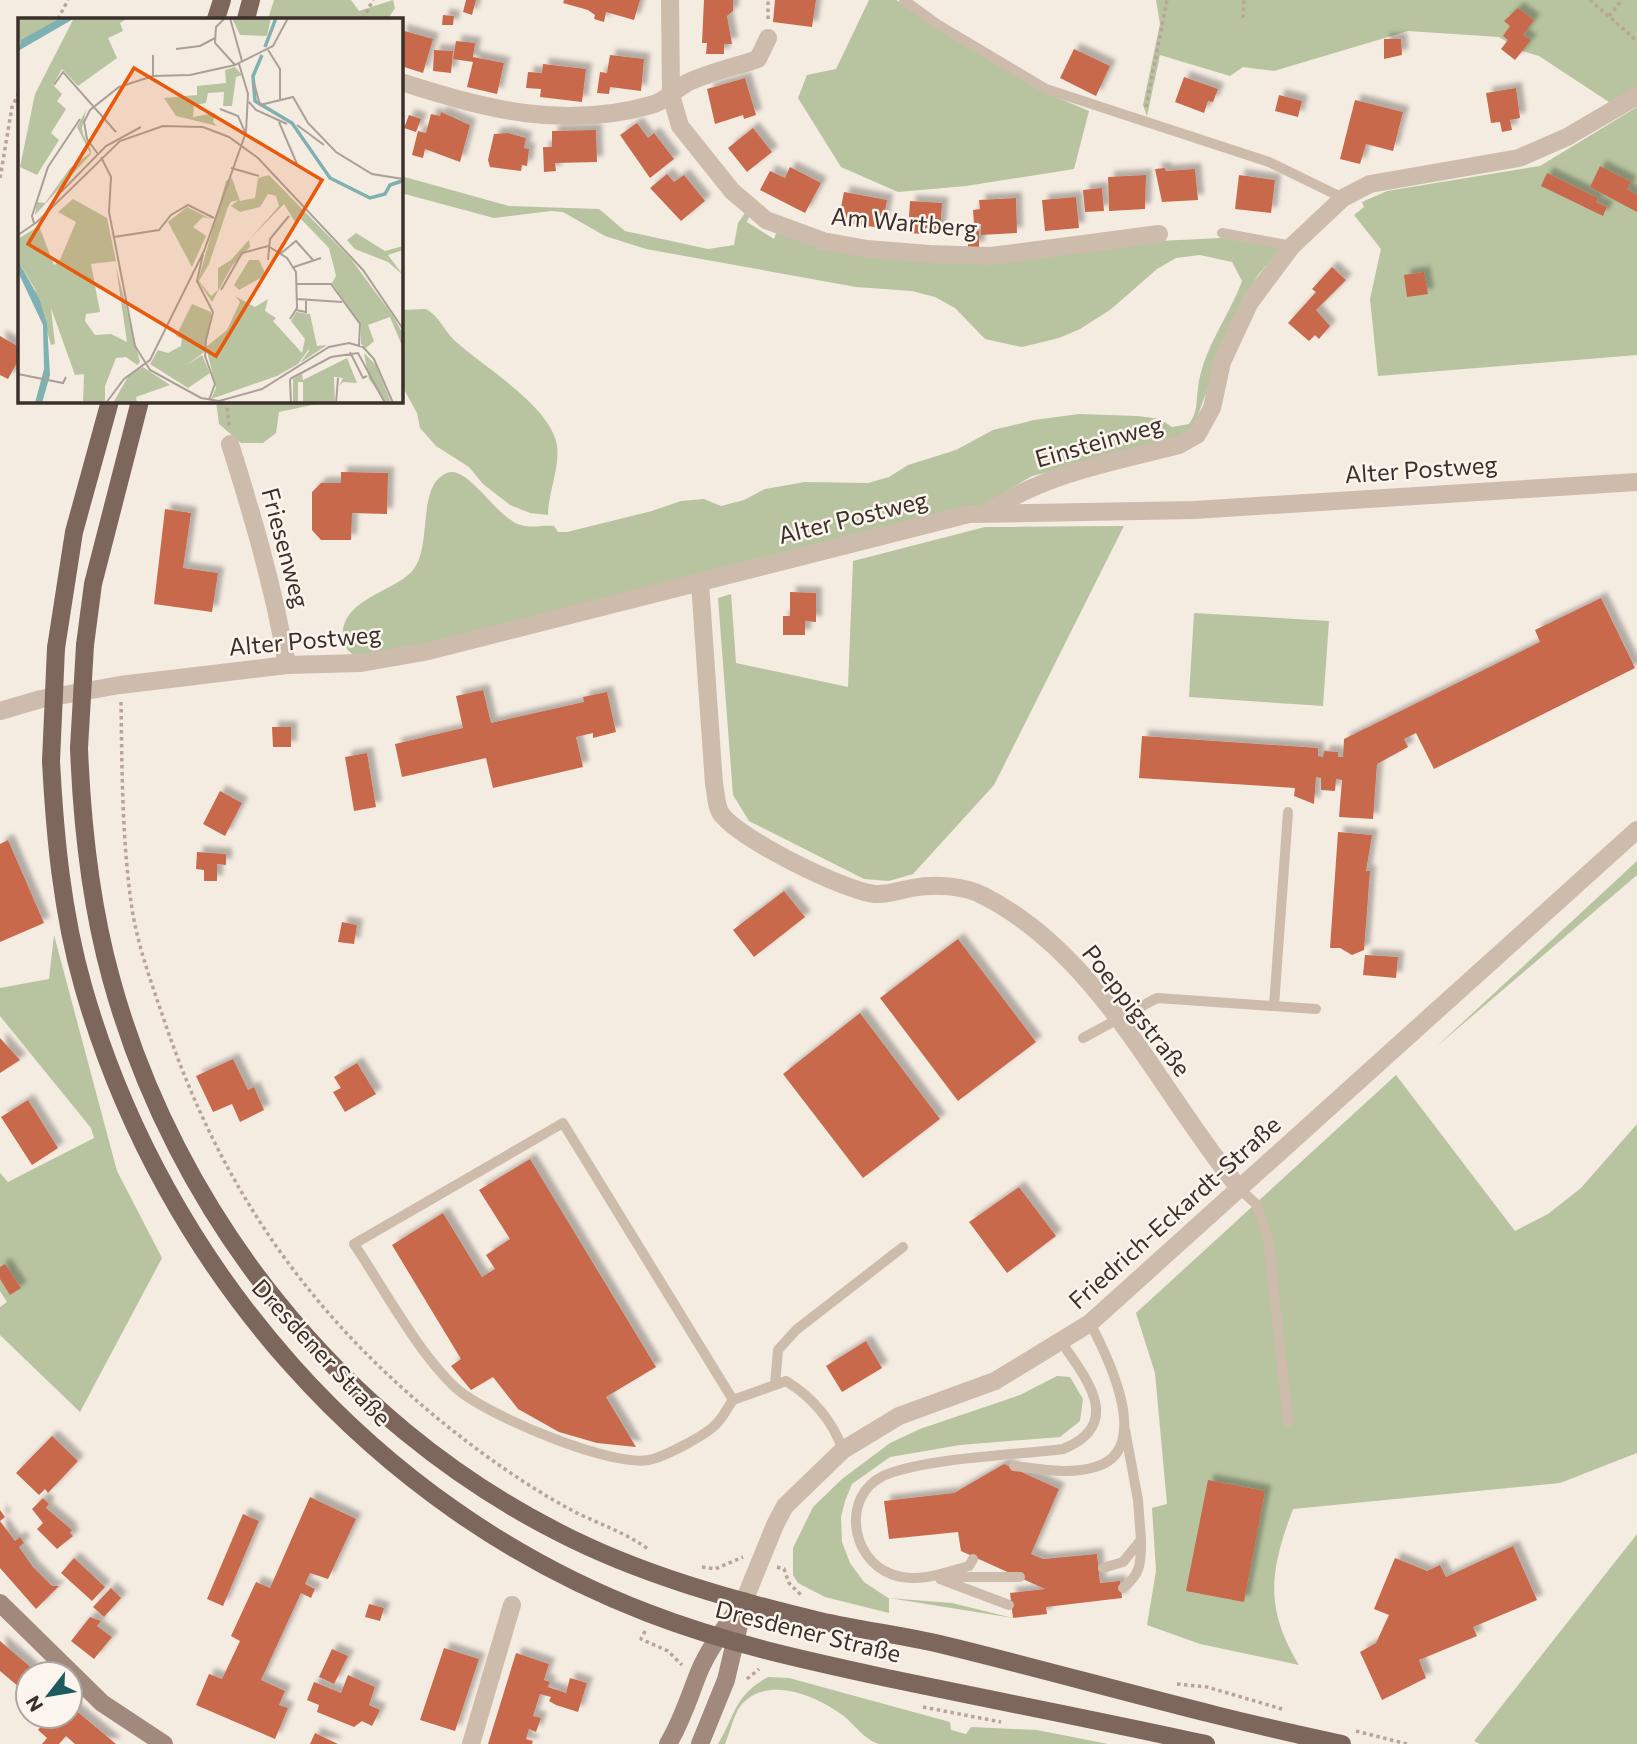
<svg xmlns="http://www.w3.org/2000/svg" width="1637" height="1744" viewBox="0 0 1637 1744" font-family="Commissioner,sans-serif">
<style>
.green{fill:#b8c4a0}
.building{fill:#c8694b;filter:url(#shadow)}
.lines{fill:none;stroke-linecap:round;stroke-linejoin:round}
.path{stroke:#b9a596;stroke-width:3.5;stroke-dasharray:3.5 3.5;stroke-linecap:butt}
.lane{stroke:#cdbbac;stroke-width:10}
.street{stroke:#cdbbac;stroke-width:18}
.secondary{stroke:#a18a7d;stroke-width:18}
.primary{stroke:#7d675c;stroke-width:18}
.primary-bridge{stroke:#7d675c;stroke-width:18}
.labels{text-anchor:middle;stroke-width:5;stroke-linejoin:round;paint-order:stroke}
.street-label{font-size:24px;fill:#3b302b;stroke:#fbf5ee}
.inset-river{fill:none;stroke:#7fb0b2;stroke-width:3.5}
.inset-road{fill:none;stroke:#aaa098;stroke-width:2}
.view{fill:#e8590c;fill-opacity:0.15;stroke:#e8590c;stroke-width:3.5}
.inset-edge{fill:none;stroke:#3b302b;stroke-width:3.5}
</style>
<defs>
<filter id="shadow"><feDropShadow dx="6" dy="-6" stdDeviation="2" flood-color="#0004"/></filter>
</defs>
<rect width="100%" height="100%" fill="#f4ebe1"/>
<g class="green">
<polygon points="274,0 351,0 359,11 393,0 395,8 388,19 268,19"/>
<polygon points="869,0 896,0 1044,92 1089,111 1074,169 966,186 898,192 841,167 798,98 807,75 836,69"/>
<polygon points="1156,0 1637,0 1637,89 1612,104 1539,56 1522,51 1499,37 1408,31 1274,71 1243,67 1230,76 1160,55 1147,116 1143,105 1160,24"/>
<polygon points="1637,107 1637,355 1378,376 1370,299 1381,249 1354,215 1364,207 1362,202 1387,191 1540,166"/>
<path d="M401 176 509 206 599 209 625 231 708 249 734 245 738 223 745 213 749 217 747 222 774 239 777 231 1001 262 1159 241 1221 238 1282 247 1258 275 1233 319 1194 426 1170 442 1032 476 980 507 468 637 358 657C349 653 344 648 343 637 340 599 395 592 413 570 433 546 416 485 447 473 467 465 494 514 518 524 530 529 542 525 554 526L558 532H567L652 511 681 501 704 499 721 506 744 500 765 489 805 482 868 483 889 477 908 465 956 450 993 430 1034 420 1079 414 1138 416 1160 419 1172 427 1189 424C1198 412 1196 402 1198 388 1203 348 1229 317 1242 281L1232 262 1200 255 1176 258 1157 269 1110 310 1080 329 1059 338 1022 347 985 339 955 308 935 297 912 291 856 287 646 249 605 236 563 212 551 211 494 218 401 193Z"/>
<path d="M426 309C439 316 444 330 454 340 482 366 546 403 556 441 562 464 548 491 548 515L530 513 510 505 483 484 469 467 436 446 420 428 417 413 401 384V310Z"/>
<polygon points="216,401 331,401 279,412 276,433 263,443 241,443 219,424"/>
<polygon points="1124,526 994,785 913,874 889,881 864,879 749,821 733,795 718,598 731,594 736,663 848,687 853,561 985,527"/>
<polygon points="1194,613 1329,621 1323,706 1189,697"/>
<polygon points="1637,861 1637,875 1436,1047"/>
<polygon points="54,935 117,1171 162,1258 80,1412 0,1335 0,1307 7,1302 0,1291 0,1173 8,1182 94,1138 91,1128 0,1016 0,988 49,979"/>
<path d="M1396 1075 1515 1231 1548 1214 1581 1188 1637 1124V1453L1560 1483 1293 1509C1270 1570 1264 1607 1299 1665L1200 1644 1147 1625 1156 1571 1152 1508 1167 1504 1155 1373 1136 1313Z"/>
<polygon points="1057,1376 1070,1377 1083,1399 1080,1421 1060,1437 960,1445 890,1457 852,1484 845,1501 841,1517 842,1542 850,1563 864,1582 888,1598 952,1603 1013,1618 889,1598 889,1613 825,1597 798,1583 793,1575 793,1548 813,1507 842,1479 890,1443 920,1429 1020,1395"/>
<polygon points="1637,1534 1637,1744 1480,1744 1474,1741"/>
<path d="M768 1677 789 1678 950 1722 951 1730 966 1734 971 1727 1037 1730 1108 1744H879C863 1739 854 1723 841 1714 814 1695 768 1676 742 1704 734 1713 730 1732 725 1744H718C736 1714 734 1696 768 1677Z"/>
</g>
<g class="building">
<polygon points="466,0 476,0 472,15 463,12"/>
<polygon points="564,0 640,0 634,20 606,12 604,22 594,19 595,15 588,10 563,3"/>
<polygon points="704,0 733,0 733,11 727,16 732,44 724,44 724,54 706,54 707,43 702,43"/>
<polygon points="775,0 816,0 812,27 773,22"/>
<polygon points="1518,8 1534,20 1523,35 1531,40 1515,60 1501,49 1508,40 1503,36 1510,26 1504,21"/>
<polygon points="443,15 454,16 453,25 442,25"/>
<polygon points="401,30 433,39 423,73 401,66"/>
<polygon points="1384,39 1401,39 1402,55 1384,59"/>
<polygon points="456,41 475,43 473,57 504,63 497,94 467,87 473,62 453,59"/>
<polygon points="1074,49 1110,66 1096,96 1060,78"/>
<polygon points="434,50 453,51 451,73 433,71"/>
<polygon points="610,55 644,59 641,91 610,87 609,94 597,93 600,72 607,73"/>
<polygon points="543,64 586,69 582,102 540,97 541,89 526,88 528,72 542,73"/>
<polygon points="1184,77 1218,89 1213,102 1208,101 1204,113 1175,102"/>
<polygon points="745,78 756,115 744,119 743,115 715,124 707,89"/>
<polygon points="1516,88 1520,118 1510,120 1512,130 1502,132 1500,122 1491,123 1486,93"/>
<polygon points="1279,95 1302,101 1298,117 1275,111"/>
<polygon points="1355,100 1403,112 1393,151 1366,144 1360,164 1340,159"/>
<polygon points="441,112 470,125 460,162 425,149 423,158 412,155 418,131 426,133 431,114 440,116"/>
<polygon points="409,115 421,119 416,132 404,128"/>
<polygon points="637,123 648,138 654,133 674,159 650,178 620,135"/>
<polygon points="753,128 772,152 747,172 728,148"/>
<polygon points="596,130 597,162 555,163 556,171 544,172 543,147 552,147 552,131"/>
<polygon points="508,133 526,138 524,148 529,149 527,166 522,165 521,171 490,167 488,160 494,134"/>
<polygon points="1600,166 1631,182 1627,189 1637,195 1637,212 1590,187"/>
<polygon points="790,167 821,183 805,213 760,190 770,171 785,178"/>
<polygon points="1165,168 1166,171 1195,169 1198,200 1162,202 1155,169"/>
<polygon points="1547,173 1598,198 1596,202 1607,207 1603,216 1541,186"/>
<polygon points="667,174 674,182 684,175 705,201 681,221 650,188"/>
<polygon points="1146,175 1145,209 1109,211 1108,177"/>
<polygon points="1239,175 1275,180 1271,213 1235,209"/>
<polygon points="1102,188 1104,211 1085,212 1083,190"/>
<polygon points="844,192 887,200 882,228 838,222"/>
<polygon points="1076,197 1079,228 1045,231 1042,200"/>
<polygon points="1016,198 1017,233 981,235 981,224 974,224 973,210 980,209 979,200"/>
<polygon points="910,201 942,203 940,235 908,233"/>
<polygon points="968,231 979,231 979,247 968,248"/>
<polygon points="1332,267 1346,280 1316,310 1330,326 1319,339 1315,335 1309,341 1288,323 1316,292 1312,289"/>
<polygon points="1424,272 1428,294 1407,297 1404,275"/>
<polygon points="0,336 19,347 19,359 8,379 0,375"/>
<polygon points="341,472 388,473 387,514 352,513 351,540 321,540 312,530 312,492 321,483 341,483"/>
<polygon points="165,509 191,513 183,568 218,573 212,612 154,604"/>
<polygon points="790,592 816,593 816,622 805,621 805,635 783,635 783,616 790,616"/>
<polygon points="1601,598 1635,668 1434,769 1416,733 1404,739 1408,747 1377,764 1373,819 1339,817 1342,780 1336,779 1335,791 1321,790 1321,778 1316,777 1314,804 1294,796 1295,788 1139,778 1142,736 1318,748 1318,756 1323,757 1324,751 1338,752 1338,757 1343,757 1344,739 1540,642 1535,630"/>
<polygon points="483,690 491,723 584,702 583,697 607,692 616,732 593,738 593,733 576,737 583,767 493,788 486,758 402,777 395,744 463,728 456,696"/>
<polygon points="272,727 291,727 291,747 273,747"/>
<polygon points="367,753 376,807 354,811 345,757"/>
<polygon points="220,791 242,803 225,836 203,824"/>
<polygon points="1338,832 1372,835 1366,871 1370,871 1364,950 1352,955 1340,948 1330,948"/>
<polygon points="8,840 44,923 0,942 0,844"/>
<polygon points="197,852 226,854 226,865 217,864 217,881 204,881 204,870 196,869"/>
<polygon points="784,891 805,917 754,957 733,930"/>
<polygon points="342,922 357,925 354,944 338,942"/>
<polygon points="958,939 1036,1042 958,1101 880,998"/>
<polygon points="1365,955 1398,957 1396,978 1363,975"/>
<polygon points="860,1013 940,1119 863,1178 783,1074"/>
<polygon points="0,1038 20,1060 0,1073"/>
<polygon points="233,1059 248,1090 254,1087 264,1110 240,1122 232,1104 213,1112 196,1076"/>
<polygon points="357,1063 376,1094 345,1112 333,1092 341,1088 334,1077"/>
<polygon points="28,1100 58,1148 32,1165 1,1117"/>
<polygon points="530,1159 656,1367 606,1397 636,1447 597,1443 559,1432 518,1409 493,1377 471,1390 451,1366 461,1359 392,1245 443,1213 482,1277 495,1269 486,1255 510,1239 479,1190"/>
<polygon points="1019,1187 1056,1236 1007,1273 969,1222"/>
<polygon points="5,1264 21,1288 10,1295 0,1279 0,1267"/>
<polygon points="866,1341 882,1368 842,1392 826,1366"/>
<polygon points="52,1436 78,1461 48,1493 45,1489 39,1495 16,1473"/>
<polygon points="1004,1464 1059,1489 1031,1554 1043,1559 1097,1554 1100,1583 1120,1581 1122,1598 1046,1607 1047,1614 1013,1618 1010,1593 1045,1589 961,1551 958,1532 889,1539 884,1501 954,1493"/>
<polygon points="1208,1480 1265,1491 1244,1602 1186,1591"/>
<polygon points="310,1497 356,1519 328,1579 310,1573 305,1584 315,1589 311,1598 301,1593 261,1680 285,1691 279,1705 288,1708 275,1739 196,1705 209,1674 222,1679 240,1641 231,1636 256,1582 270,1588"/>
<polygon points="43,1498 49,1504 46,1508 72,1530 70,1533 73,1536 57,1549 37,1529 43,1523 32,1509"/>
<polygon points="0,1510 5,1517 0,1521 15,1541 20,1537 24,1543 19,1547 33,1567 52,1586 59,1586 36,1609 0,1568"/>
<polygon points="243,1514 259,1521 223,1606 207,1599"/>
<polygon points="1513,1546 1537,1600 1473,1627 1477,1636 1419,1660 1426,1678 1382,1700 1360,1652 1376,1643 1389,1615 1374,1609 1395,1558 1427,1571 1440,1565 1446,1577"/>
<polygon points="74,1558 105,1587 92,1601 61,1573"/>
<polygon points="111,1588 121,1598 104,1617 93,1607"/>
<polygon points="369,1604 384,1608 380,1621 365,1617"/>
<polygon points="90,1617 101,1621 97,1626 112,1637 94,1659 71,1641"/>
<polygon points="0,1641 34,1670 19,1687 0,1671"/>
<polygon points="444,1648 479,1659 455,1731 420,1720"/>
<polygon points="332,1649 348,1656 334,1684 319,1677"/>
<polygon points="516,1653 549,1664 544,1680 550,1682 548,1687 566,1693 570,1678 587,1683 578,1712 556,1705 549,1701 551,1697 540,1694 533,1716 541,1718 536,1732 529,1729 526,1739 533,1741 532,1744 488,1744"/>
<polygon points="348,1675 375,1687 369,1705 380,1710 372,1726 362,1721 354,1727 317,1712 319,1705 307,1700 314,1682 341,1693"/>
<polygon points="70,1705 73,1708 116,1744 75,1744 66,1736 59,1744 42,1744 47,1738 38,1730 47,1719 43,1716 70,1716"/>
<polygon points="315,1733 338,1744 310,1744"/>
</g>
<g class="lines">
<g class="path">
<polyline points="1590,0 1637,41"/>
<polyline points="1609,16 1622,0"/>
<polyline points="1243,18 1244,0"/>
<polyline points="58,19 68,0"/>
<polyline points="363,19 373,0"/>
<polyline points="768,19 768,0"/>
<polyline points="1146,107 1167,0"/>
<polyline points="0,178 12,107 19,93"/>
<polyline points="227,401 229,427"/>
<path d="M121 702C122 771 122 841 132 909 138 946 151 982 163 1017 222 1193 315 1324 461 1437 497 1465 537 1492 577 1513 602 1525 626 1533 648 1549"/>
<polyline points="702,1567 715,1569 743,1557"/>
<polyline points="777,1567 784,1569 789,1583 802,1596"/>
<polyline points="645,1631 641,1639 668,1651 682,1665"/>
<polyline points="747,1679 759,1669"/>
<polyline points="1177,1684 1207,1687 1282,1709"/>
<polyline points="923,1707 1001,1722"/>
<polyline points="1356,1731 1407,1744"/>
</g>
<g class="lane">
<polyline points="904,0 937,24 1046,89 1269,162 1343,198"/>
<polyline points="1222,233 1292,246"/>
<polyline points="1274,1006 1288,812"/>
<polyline points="1083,1038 1157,998 1316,1009"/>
<polyline points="1239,1188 1256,1204 1268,1237 1288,1422"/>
<polyline points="775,1385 778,1350 796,1330 903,1247"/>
<path d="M733 1400C727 1408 722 1420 714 1426 704 1436 667 1455 653 1459 617 1471 484 1414 456 1388 418 1353 383 1287 354 1244L563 1123 733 1400 786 1381C812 1397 832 1420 843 1450"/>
<path d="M1014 1466C1041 1469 1069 1475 1095 1467 1155 1451 1107 1355 1090 1323"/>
<path d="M973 1559 969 1566C944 1573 917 1584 891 1574 850 1558 842 1496 883 1476 922 1458 1018 1455 1063 1449 1124 1424 1087 1379 1061 1342"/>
<polyline points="1103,1568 1123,1562 1141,1540 1138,1500 1125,1430"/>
<polyline points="944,1577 1020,1577"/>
<polyline points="940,1579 1009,1605"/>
<path d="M1123 1588C1140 1575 1141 1564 1141 1543"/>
</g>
<g class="street">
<polyline points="670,0 671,95 680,126 732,191 766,220 823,241 867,249 929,254 991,256 1159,234"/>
<path d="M401 82C486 109 562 130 651 105 666 101 674 90 687 83 709 72 735 67 758 59L768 38"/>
<path d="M230 444C253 517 274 589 287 665"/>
<path d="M986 513C1046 473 1109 463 1179 445L1197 435 1212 408 1222 362 1250 302 1292 246 1343 198 1370 184 1519 158 1567 137 1637 96"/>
<path d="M700 583 714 784C716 793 716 808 722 815 742 840 844 891 875 894 887 895 901 890 912 888 934 884 964 885 984 896 1101 956 1159 1091 1239 1188"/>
<polyline points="0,711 41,699 120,685 287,665 361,663 424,652 969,514 1194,510 1637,482"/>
<polyline points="744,1601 775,1525 785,1506 843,1450 899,1416 995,1381 1090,1323 1637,830"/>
<polyline points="471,1744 512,1605"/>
</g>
<g class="secondary">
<polyline points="0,1603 102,1703 164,1744"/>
<path d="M668 1744C682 1721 689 1697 699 1672 710 1646 728 1624 744 1601"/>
<polyline points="700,1744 726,1680 743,1608"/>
</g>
<g class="primary">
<polyline points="216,19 222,0"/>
<polyline points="246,19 251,0"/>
<polyline points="85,645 93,584 140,401"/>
<polyline points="56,648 74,532 110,401"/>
<path d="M79 748C82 826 90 902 111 978 175 1213 340 1421 558 1532 639 1574 732 1600 820 1621 864 1631 909 1636 952 1647 1082 1679 1211 1717 1342 1744"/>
<path d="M51 761C55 837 62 912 83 986 163 1268 373 1508 648 1613 728 1644 809 1661 892 1679 997 1701 1101 1721 1206 1744"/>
</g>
<g class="primary-bridge">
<polyline points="79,748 85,645"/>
<polyline points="51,761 56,648"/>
</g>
</g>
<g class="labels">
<g class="street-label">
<text transform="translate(904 223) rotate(5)" y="8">Am Wartberg</text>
<text transform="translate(1099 442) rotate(-16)" y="8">Einsteinweg</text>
<text transform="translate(1421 470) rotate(-4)" y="8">Alter Postweg</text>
<text transform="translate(853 518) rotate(-14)" y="8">Alter Postweg</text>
<text transform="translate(285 548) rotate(75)" y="8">Friesenweg</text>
<text transform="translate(305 641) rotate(-5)" y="8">Alter Postweg</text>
<text transform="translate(1136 1011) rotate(52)" y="8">Poeppigstraße</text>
<text transform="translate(1175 1213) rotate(-42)" y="8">Friedrich-Eckardt-Straße</text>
<text transform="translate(321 1353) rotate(47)" y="8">Dresdener Straße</text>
<text transform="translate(808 1632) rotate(14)" y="8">Dresdener Straße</text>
</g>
</g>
<g transform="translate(18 18)">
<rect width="385" height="385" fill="#f4ebe1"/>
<path d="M0 0H42L0 25ZM56 0H110L102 5 105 13 90 20 99 40 60 68 44 51 35 67 44 76 39 83 48 91 33 115 41 122 19 157 2 149 17 76ZM214 0H253L249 18 222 17ZM217 49 224 57 218 59 214 88H205L206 74 190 75 188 85 176 87 175 99 197 95 195 104 199 108 158 98 146 80 179 77V68L208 65 207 52ZM68 92 64 110 65 116 73 132V136L17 197 19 184 27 185 52 150 72 135 59 109ZM251 157 333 241 375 298 385 316V330L372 299 350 307 356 323 348 330 343 326V308L314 265 318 258 311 230 282 200 277 204 266 186 231 222 232 229 214 248 194 284 180 263 208 163 214 160 222 183 237 180 240 160ZM250 176 258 178 261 188 213 242 200 250V272L193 278 181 263 191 246 210 189 213 184 220 182 213 188 222 194 242 189ZM55 181 89 200 98 243 73 246 82 294 68 296 67 303 77 317 93 316 109 324 98 249 122 344 119 347 108 339 98 340 87 368V385H65L66 356 57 357 33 290 37 326 33 327 17 271 0 243V221L21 208 36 247 41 244 58 204 40 194ZM169 189 193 201 185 199 175 209 188 218 174 249 150 204ZM338 215 367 233 385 228V232L370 237 385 257 370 244 337 231 329 222ZM231 242H241L248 257 221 272 216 267ZM217 278 237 289 250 281 247 293 258 300 255 303 284 335 287 321 273 303 278 294 292 296 299 328 309 327 282 345 291 333V331L280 346 259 358 193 381 198 370 188 329 209 312 222 284ZM174 286 193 294V299L186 334 169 347 184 337 192 355 170 370 132 346 140 332 150 335 163 328 164 321 158 318ZM346 335 358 347 373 385H368L351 361ZM329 340 339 365 325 364 321 368 325 360 316 359 317 385H285V364H280V385H275V361L284 356 285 362ZM125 349 152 367 118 379 119 385H95L111 357Z" fill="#b8c4a0" fill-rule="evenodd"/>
<path d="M42 0H57L0 33 3 22ZM0 243 21 280 29 306 32 357 24 385H17L26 351 25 307 0 254Z" fill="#7fb0b2"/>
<path class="inset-river" d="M247 29 258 0M244 37 235 58 237 83 274 105 312 160 352 180 367 176 372 167 384 163"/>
<path class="inset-road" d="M207 0 198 9 197 25 217 47M212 0 224 43M158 31 182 28 197 20M250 32 262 51V81M135 58V37M236 65 242 87 275 79 290 105 318 134 354 156 385 161M36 67 45 54 98 114M231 84 238 92 269 106M202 91 220 98 227 114M261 104 279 146M279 107 306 127M80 136 69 121 66 104 72 92 101 69 135 58 172 57 217 47 255 28 270 0M83 139 93 159 91 194 117 328 132 352 183 380 201 383 244 371 311 329 331 325 345 329 356 341 375 385M213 150 241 158M43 174 88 128 123 109M16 205 14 198 30 149 62 101M0 217 19 204 102 123 145 108 185 109 211 119 240 140 345 252 385 311M96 219 141 212 153 197 170 187 196 200M185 236 179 263 195 294 188 322 187 338 197 366 191 382M262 236 278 223 295 242M250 242 252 221 271 198M276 249 303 240M279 266H313L342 306 341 328M203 272 224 235 250 228 269 240 278 254 279 290 272 301M279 281 324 284M278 292 288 294V281M332 334 345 360 349 358M0 356 45 365 48 359M272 361 313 339 340 335 367 385M272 361 273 385M88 385 106 361 132 342 186 233 228 114 230 76 221 46M318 385 320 360"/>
<path class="view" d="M116 50 304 162 198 338 10 226Z"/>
<rect width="385" height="385" class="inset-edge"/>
</g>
<g transform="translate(49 1695) rotate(239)"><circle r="33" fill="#fbf5ee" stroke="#aea6a0" stroke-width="2"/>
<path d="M0-5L12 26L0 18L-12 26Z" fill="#1f5a5e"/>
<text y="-10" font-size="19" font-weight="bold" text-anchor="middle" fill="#3b302b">N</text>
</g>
</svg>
